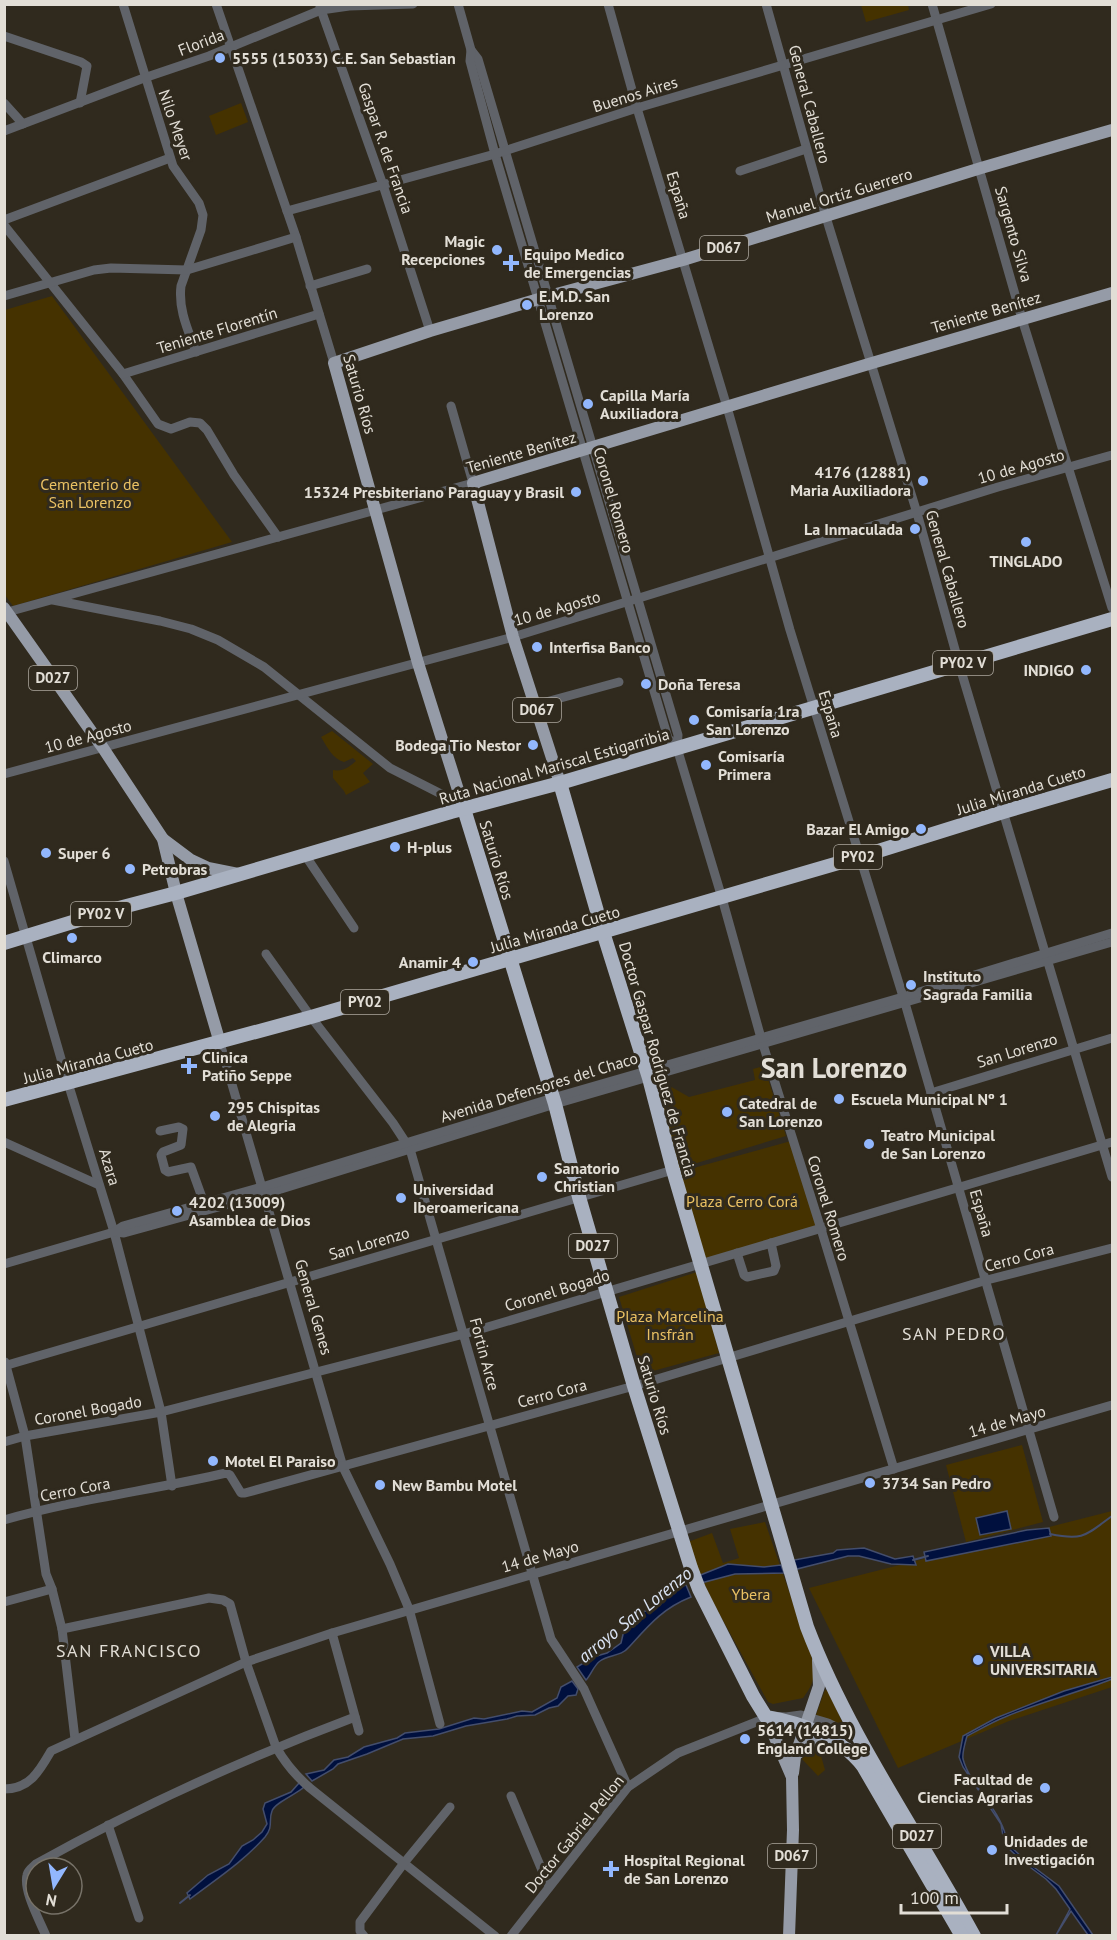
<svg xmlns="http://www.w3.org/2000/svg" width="1117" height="1940" viewBox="0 0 1117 1940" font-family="'PT Sans',sans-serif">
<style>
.green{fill:#453200}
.water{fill:#00103e;stroke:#444e6c;stroke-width:1.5}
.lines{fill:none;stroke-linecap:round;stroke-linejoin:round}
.stream{stroke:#444e6c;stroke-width:2}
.minor{stroke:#606369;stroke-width:9}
.major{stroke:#959ba7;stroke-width:12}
.highway{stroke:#a9b1c0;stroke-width:14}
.poi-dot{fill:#92b7fd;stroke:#302a1e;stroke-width:2}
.labels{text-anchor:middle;stroke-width:6;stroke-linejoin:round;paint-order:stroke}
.shield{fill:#302a1e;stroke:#ada89f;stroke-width:1.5}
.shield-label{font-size:15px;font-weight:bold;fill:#e2ded6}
.street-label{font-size:16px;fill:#e2ded6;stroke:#302a1e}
.poi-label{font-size:16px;font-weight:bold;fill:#e2ded6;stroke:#302a1e;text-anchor:start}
.park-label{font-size:16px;fill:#eac163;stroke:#302a1e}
.neighbourhood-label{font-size:18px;letter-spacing:1.5px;fill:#e2ded6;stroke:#302a1e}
.water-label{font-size:18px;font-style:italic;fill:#dbe4f4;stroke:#302a1e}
.town-label{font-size:28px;font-weight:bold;fill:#e2ded6;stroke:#302a1e}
</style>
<rect width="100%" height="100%" fill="#302a1e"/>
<g class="green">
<polygon points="861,5 908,5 909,10 866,22"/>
<polygon points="241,103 248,122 216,135 209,116"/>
<polygon points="52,296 232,542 13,606 5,595 5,310"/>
<path d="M332 731 373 764 363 773 370 782 346 795 344 791 333 778V770C343 772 349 767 356 761L353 758 344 762C333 759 327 747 321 737Z"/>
<polygon points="764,1066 786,1136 677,1169 653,1083 661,1081 689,1097 755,1080 753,1069"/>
<polygon points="791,1141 816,1226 704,1259 679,1172"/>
<polygon points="697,1272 719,1353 642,1374 619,1297"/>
<polygon points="1022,1445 1043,1522 966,1542 946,1465"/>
<polygon points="1112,1511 1112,1687 1009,1721 898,1768 809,1588"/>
<path d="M765 1522 812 1658C816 1675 814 1684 803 1698L773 1704 768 1702 704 1586 688 1542 712 1533 723 1563 739 1558 730 1529Z"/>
<polygon points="825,1690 828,1691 844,1726 816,1715"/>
<polygon points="822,1747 822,1750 820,1752 825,1770 818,1776 802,1759 811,1750"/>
</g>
<g class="water">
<polygon points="1007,1511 1011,1529 980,1535 976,1518"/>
<polygon points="1049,1528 1051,1536 926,1561 924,1552 1027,1530"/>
<polygon points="864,1548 895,1559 913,1556 916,1565 891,1564 859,1556 848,1556 797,1569 794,1560 833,1553 837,1550"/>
<polygon points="728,1564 764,1567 781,1565 784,1573 735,1574 701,1583 698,1576"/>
<path d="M686 1585 691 1597C663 1608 649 1625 629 1647 621 1657 609 1654 600 1661 594 1665 591 1675 586 1680L577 1667 593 1657 607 1653 621 1643 625 1626 642 1612 650 1610 660 1605 674 1588Z"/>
<path d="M1112 1677V1679C1077 1693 1040 1702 1005 1717 992 1722 979 1730 967 1736 965 1743 962 1753 963 1759 970 1786 999 1807 1006 1837L1003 1836 1001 1824 963 1767 959 1757 963 1736 996 1718 1064 1691Z"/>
<polygon points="572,1681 578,1689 576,1695 568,1696 558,1706 549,1708 535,1715 517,1716 507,1719 466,1726 433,1736 403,1739 367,1754 338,1764 333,1769 312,1781 306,1774 324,1770 334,1760 348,1757 364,1747 397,1738 405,1733 439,1729 474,1718 484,1719 522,1711 532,1712 557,1698 561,1687"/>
<path d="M300 1782 304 1787C297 1794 274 1803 272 1811 268 1821 274 1826 265 1837 244 1861 215 1880 190 1899L187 1893 208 1875 229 1864 242 1846 253 1840 262 1832 267 1824 263 1809 265 1803 291 1792Z"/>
<polygon points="1007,1843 1027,1862 1059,1886 1093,1935 1088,1935 1071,1911 1056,1935 1070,1909 1056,1889 1046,1879 1023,1862 1004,1844"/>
</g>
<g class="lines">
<g class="stream">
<path d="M1050 1534C1084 1541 1086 1535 1112 1516"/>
<polyline points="913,1560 928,1556"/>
<polyline points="180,1903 190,1895"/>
</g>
<g class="minor">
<path d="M123 4 173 166 199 203 203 215 201 230 181 286C178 309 188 330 196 352"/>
<polyline points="216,4 296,237 334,363"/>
<polyline points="458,4 471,50 478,59 678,735 677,748 722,898 761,1038 821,1229 894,1469"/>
<polyline points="608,4 637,108 727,407 790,630 905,1003 1054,1517"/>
<polyline points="766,4 826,217 917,513 959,664 1112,1177"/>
<polyline points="932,4 1022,319 1112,608"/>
<polyline points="320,7 383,185 430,331"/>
<polyline points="4,36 81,62 87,66 80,103"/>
<polyline points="471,50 470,61 495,154 668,738 677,748"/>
<polyline points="4,103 23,124"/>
<polyline points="4,131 144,78 209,56 321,10 349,6 413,4"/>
<polyline points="740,171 806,149"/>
<polyline points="287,211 495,154 637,108 991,4"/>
<polyline points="4,220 170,158"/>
<polyline points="4,225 123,374 158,424 171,429 190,422 200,423 207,430 234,475 278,537"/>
<polyline points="310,286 367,269"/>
<polyline points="4,296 94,270 111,268 187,270 296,237"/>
<polyline points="123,374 319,314"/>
<polyline points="53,600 160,621 191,629 218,640 264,667 390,768 449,798 461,797"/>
<polyline points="4,613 473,483 451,406"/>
<polyline points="535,705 619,682"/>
<polyline points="4,774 513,637 998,487 1112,455"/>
<polyline points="305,855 354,928"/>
<polyline points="4,861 68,1083 114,1232 161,1412 172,1486"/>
<polyline points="266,954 311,1017 393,1123 410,1149 551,1639 584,1689 628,1787"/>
<polyline points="220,1043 343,1467 390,1564 409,1609 440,1724"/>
<polyline points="931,1093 1112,1038"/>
<polyline points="160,1131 179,1127 183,1129 181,1145 163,1152 161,1155 165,1170 168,1172 191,1167 204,1203"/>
<polyline points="4,1142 99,1185"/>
<polyline points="114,1232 124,1233 265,1194 555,1104 1112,942"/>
<polyline points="737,1253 744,1275 747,1277 774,1271 776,1266 771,1243"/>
<polyline points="4,1264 114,1232 123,1226 262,1187 553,1098 903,997 1112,933"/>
<polyline points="5,1362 25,1436 46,1574 52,1589 62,1629 75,1739"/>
<polyline points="4,1366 673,1170"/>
<polyline points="4,1442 25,1436 161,1412 464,1334 1112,1142"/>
<path d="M4 1520C77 1499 153 1490 226 1473L230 1475 241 1493H245L634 1386 987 1280 1112 1248"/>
<polyline points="4,1602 52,1589"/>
<path d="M62 1629 209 1598 223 1600 230 1604 246 1662 276 1747C285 1763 296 1776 310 1788L495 1936"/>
<polyline points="332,1633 359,1731"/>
<path d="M4 1789C30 1789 40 1770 51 1751L246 1662 332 1633 1112 1405"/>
<polyline points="511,1796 549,1887"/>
<polyline points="108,1825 139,1918"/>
<path d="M46 1936C40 1921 23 1891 27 1875 28 1870 33 1867 36 1864 138 1807 246 1758 355 1717"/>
<polyline points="364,1936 360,1931 360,1922 404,1863 450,1807"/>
<polyline points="511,1936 628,1787 678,1753 771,1716 786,1717 801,1715 828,1723 857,1738"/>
</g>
<g class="major">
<polyline points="4,608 103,748 163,839 176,893 220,1043"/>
<polyline points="560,783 513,637 473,483 872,363 1112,293"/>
<polyline points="464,809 418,663 334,363 430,331 549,296 683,260 981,168 1112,130"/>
<polyline points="163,839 191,860 208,868 238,874"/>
<polyline points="766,1717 792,1777 793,1830 789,1936"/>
<polyline points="798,1753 810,1742 831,1738"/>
<polyline points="793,1773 795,1757 819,1686 818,1660"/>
</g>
<g class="highway">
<path d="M560 783 603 932 649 1078 673 1170 807 1627C849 1737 918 1833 974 1936"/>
<path d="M464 809 555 1104 579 1197 634 1386 691 1568 699 1589 753 1696 766 1717C801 1723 841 1737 863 1766L962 1936"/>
<polyline points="4,943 115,909 176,893 451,812 560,783 1112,619"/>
<polyline points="4,1100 311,1017 859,857 1003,812 1112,780"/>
</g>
</g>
<g class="poi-dot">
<circle cx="220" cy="58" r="6"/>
<circle cx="497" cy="250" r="6"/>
<path d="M508 254h6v6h6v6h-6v6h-6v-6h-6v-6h6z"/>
<circle cx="527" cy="305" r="6"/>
<circle cx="588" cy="404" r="6"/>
<circle cx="923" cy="481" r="6"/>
<circle cx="576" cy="492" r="6"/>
<circle cx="915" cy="529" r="6"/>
<circle cx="1026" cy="542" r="6"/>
<circle cx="537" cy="647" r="6"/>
<circle cx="1086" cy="670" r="6"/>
<circle cx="646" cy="684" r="6"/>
<circle cx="694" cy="720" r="6"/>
<circle cx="533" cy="745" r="6"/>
<circle cx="706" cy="765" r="6"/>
<circle cx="921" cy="829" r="6"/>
<circle cx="395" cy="847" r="6"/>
<circle cx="46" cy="853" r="6"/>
<circle cx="130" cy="869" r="6"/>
<circle cx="72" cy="938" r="6"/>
<circle cx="473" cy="962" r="6"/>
<circle cx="911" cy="985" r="6"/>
<path d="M186 1057h6v6h6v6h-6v6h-6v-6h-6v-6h6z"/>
<circle cx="839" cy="1099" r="6"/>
<circle cx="727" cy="1112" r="6"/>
<circle cx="215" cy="1116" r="6"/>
<circle cx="869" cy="1144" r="6"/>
<circle cx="542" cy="1177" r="6"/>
<circle cx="401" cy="1198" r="6"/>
<circle cx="177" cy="1211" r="6"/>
<circle cx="213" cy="1461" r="6"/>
<circle cx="870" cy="1483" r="6"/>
<circle cx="380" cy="1485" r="6"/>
<circle cx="978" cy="1660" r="6"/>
<circle cx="745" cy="1739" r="6"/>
<circle cx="1045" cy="1788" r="6"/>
<circle cx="992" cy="1850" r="6"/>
<path d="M608 1860h6v6h6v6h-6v6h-6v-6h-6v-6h6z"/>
</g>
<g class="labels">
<g class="shield">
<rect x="700" y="236" width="48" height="24" rx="4.5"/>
<rect x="933" y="651" width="60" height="24" rx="4.5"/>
<rect x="29" y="666" width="48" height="24" rx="4.5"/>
<rect x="513" y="698" width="48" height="24" rx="4.5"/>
<rect x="834" y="845" width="48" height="24" rx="4.5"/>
<rect x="71" y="902" width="60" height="24" rx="4.5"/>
<rect x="341" y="990" width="48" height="24" rx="4.5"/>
<rect x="569" y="1234" width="48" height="24" rx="4.5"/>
<rect x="893" y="1824" width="48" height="24" rx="4.5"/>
<rect x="768" y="1844" width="48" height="24" rx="4.5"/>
</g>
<g class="shield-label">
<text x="724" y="253">D067</text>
<text x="963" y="668">PY02 V</text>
<text x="53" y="683">D027</text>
<text x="537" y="715">D067</text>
<text x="858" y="862">PY02</text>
<text x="101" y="919">PY02 V</text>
<text x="365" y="1007">PY02</text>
<text x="593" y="1251">D027</text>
<text x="917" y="1841">D027</text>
<text x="792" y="1861">D067</text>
</g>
<g class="street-label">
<text transform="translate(201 42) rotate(-21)" y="6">Florida</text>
<text transform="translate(635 94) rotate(-17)" y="6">Buenos Aires</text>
<text transform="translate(810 104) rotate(75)" y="6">General Caballero</text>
<text transform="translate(176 125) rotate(71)" y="6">Nilo Meyer</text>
<text transform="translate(386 148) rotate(71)" y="6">Gaspar R. de Francia</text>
<text transform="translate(679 195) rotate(73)" y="6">España</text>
<text transform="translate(839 195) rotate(-17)" y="6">Manuel Ortíz Guerrero</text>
<text transform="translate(1014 234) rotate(74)" y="6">Sargento Silva</text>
<text transform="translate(986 312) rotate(-16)" y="6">Teniente Benítez</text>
<text transform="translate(217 330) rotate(-17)" y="6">Teniente Florentín</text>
<text transform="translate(360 394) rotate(74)" y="6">Saturio Ríos</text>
<text transform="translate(521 452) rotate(-16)" y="6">Teniente Benítez</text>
<text transform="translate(1021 466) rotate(-16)" y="6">10 de Agosto</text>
<text transform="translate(614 500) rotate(74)" y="6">Coronel Romero</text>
<text transform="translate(948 569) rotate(74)" y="6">General Caballero</text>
<text transform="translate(557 608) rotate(-16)" y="6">10 de Agosto</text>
<text transform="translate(831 714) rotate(73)" y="6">España</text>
<text transform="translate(88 736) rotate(-15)" y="6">10 de Agosto</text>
<text transform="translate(554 766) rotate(-16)" y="6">Ruta Nacional Mariscal Estigarribia</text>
<text transform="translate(1021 790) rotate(-17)" y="6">Julia Miranda Cueto</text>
<text transform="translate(497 860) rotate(73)" y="6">Saturio Ríos</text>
<text transform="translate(555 929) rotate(-16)" y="6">Julia Miranda Cueto</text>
<text transform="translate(1017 1050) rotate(-17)" y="6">San Lorenzo</text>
<text transform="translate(658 1059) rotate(74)" y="6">Doctor Gaspar Rodríguez de Francia</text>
<text transform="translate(88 1061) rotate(-15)" y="6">Julia Miranda Cueto</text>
<text transform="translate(539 1087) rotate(-17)" y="6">Avenida Defensores del Chaco</text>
<text transform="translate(110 1167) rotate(73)" y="6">Azara</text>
<text transform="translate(829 1208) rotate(73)" y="6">Coronel Romero</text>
<text transform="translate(982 1213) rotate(74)" y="6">España</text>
<text transform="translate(369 1243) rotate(-16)" y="6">San Lorenzo</text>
<text transform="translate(1019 1257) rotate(-15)" y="6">Cerro Cora</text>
<text transform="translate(557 1290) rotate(-17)" y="6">Coronel Bogado</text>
<text transform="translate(314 1307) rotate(74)" y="6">General Genes</text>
<text transform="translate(485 1354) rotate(75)" y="6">Fortin Arce</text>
<text transform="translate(552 1393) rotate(-15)" y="6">Cerro Cora</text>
<text transform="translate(655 1395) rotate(73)" y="6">Saturio Ríos</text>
<text transform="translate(88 1410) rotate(-10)" y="6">Coronel Bogado</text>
<text transform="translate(1007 1421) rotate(-16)" y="6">14 de Mayo</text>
<text transform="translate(75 1489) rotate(-11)" y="6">Cerro Cora</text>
<text transform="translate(540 1556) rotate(-16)" y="6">14 de Mayo</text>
<text transform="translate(574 1834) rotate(-51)" y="6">Doctor Gabriel Pellon</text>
</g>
<g class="poi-label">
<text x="232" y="64">5555 (15033) C.E. San Sebastian</text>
<text x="485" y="247" text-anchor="end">Magic<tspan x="485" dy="18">Recepciones</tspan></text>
<text x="524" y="260">Equipo Medico<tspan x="524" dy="18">de Emergencias</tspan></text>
<text x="539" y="302">E.M.D. San<tspan x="539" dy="18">Lorenzo</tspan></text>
<text x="600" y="401">Capilla María<tspan x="600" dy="18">Auxiliadora</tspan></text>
<text x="911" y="478" text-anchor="end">4176 (12881)<tspan x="911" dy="18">Maria Auxiliadora</tspan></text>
<text x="564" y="498" text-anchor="end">15324 Presbiteriano Paraguay y Brasil</text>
<text x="903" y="535" text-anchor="end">La Inmaculada</text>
<text x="1026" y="567" text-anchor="middle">TINGLADO</text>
<text x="549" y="653">Interfisa Banco</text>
<text x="1074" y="676" text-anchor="end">INDIGO</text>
<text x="658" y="690">Doña Teresa</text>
<text x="706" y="717">Comisaría 1ra<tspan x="706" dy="18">San Lorenzo</tspan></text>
<text x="521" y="751" text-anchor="end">Bodega Tio Nestor</text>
<text x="718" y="762">Comisaría<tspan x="718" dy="18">Primera</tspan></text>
<text x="909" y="835" text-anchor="end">Bazar El Amigo</text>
<text x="407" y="853">H-plus</text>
<text x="58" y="859">Super 6</text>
<text x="142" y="875">Petrobras</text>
<text x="72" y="963" text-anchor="middle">Climarco</text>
<text x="461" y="968" text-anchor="end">Anamir 4</text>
<text x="923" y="982">Instituto<tspan x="923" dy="18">Sagrada Familia</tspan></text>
<text x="202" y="1063">Clinica<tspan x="202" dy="18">Patiño Seppe</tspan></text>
<text x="851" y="1105">Escuela Municipal Nº 1</text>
<text x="739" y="1109">Catedral de<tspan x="739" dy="18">San Lorenzo</tspan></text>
<text x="227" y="1113">295 Chispitas<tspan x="227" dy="18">de Alegria</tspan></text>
<text x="881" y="1141">Teatro Municipal<tspan x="881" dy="18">de San Lorenzo</tspan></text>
<text x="554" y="1174">Sanatorio<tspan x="554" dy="18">Christian</tspan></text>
<text x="413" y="1195">Universidad<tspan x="413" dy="18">Iberoamericana</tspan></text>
<text x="189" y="1208">4202 (13009)<tspan x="189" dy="18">Asamblea de Dios</tspan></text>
<text x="225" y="1467">Motel El Paraiso</text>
<text x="882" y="1489">3734 San Pedro</text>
<text x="392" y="1491">New Bambu Motel</text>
<text x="990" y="1657">VILLA<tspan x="990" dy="18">UNIVERSITARIA</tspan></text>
<text x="757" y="1736">5614 (14815)<tspan x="757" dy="18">England College</tspan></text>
<text x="1033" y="1785" text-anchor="end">Facultad de<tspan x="1033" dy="18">Ciencias Agrarias</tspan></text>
<text x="1004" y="1847">Unidades de<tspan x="1004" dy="18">Investigación</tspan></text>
<text x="624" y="1866">Hospital Regional<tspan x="624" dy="18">de San Lorenzo</tspan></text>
</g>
<g class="park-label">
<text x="90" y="490">Cementerio de<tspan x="90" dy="18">San Lorenzo</tspan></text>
<text x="742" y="1207">Plaza Cerro Corá</text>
<text x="670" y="1322">Plaza Marcelina<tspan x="670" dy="18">Insfrán</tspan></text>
<text x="751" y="1600">Ybera</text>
</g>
<g class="neighbourhood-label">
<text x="954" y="1340">SAN PEDRO</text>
<text x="129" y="1657">SAN FRANCISCO</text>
</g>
<g class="water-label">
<text transform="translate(635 1615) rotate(-39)" y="6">arroyo San Lorenzo</text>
</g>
<g class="town-label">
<text x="834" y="1078">San Lorenzo</text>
</g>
</g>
<rect width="1117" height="1940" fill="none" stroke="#e2ded6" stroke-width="12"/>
<g transform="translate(54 1886) rotate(191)"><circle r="28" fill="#302a1e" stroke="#777268" stroke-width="1.5"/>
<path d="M0-4.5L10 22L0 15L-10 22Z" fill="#92b7fd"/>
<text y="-9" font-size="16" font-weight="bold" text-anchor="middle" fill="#e2ded6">N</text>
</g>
<path d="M901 1904v9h106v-9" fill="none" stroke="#e2ded6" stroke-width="3"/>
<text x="910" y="1904" font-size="18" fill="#e2ded6" stroke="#302a1e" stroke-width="4.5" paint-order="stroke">100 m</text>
</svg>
